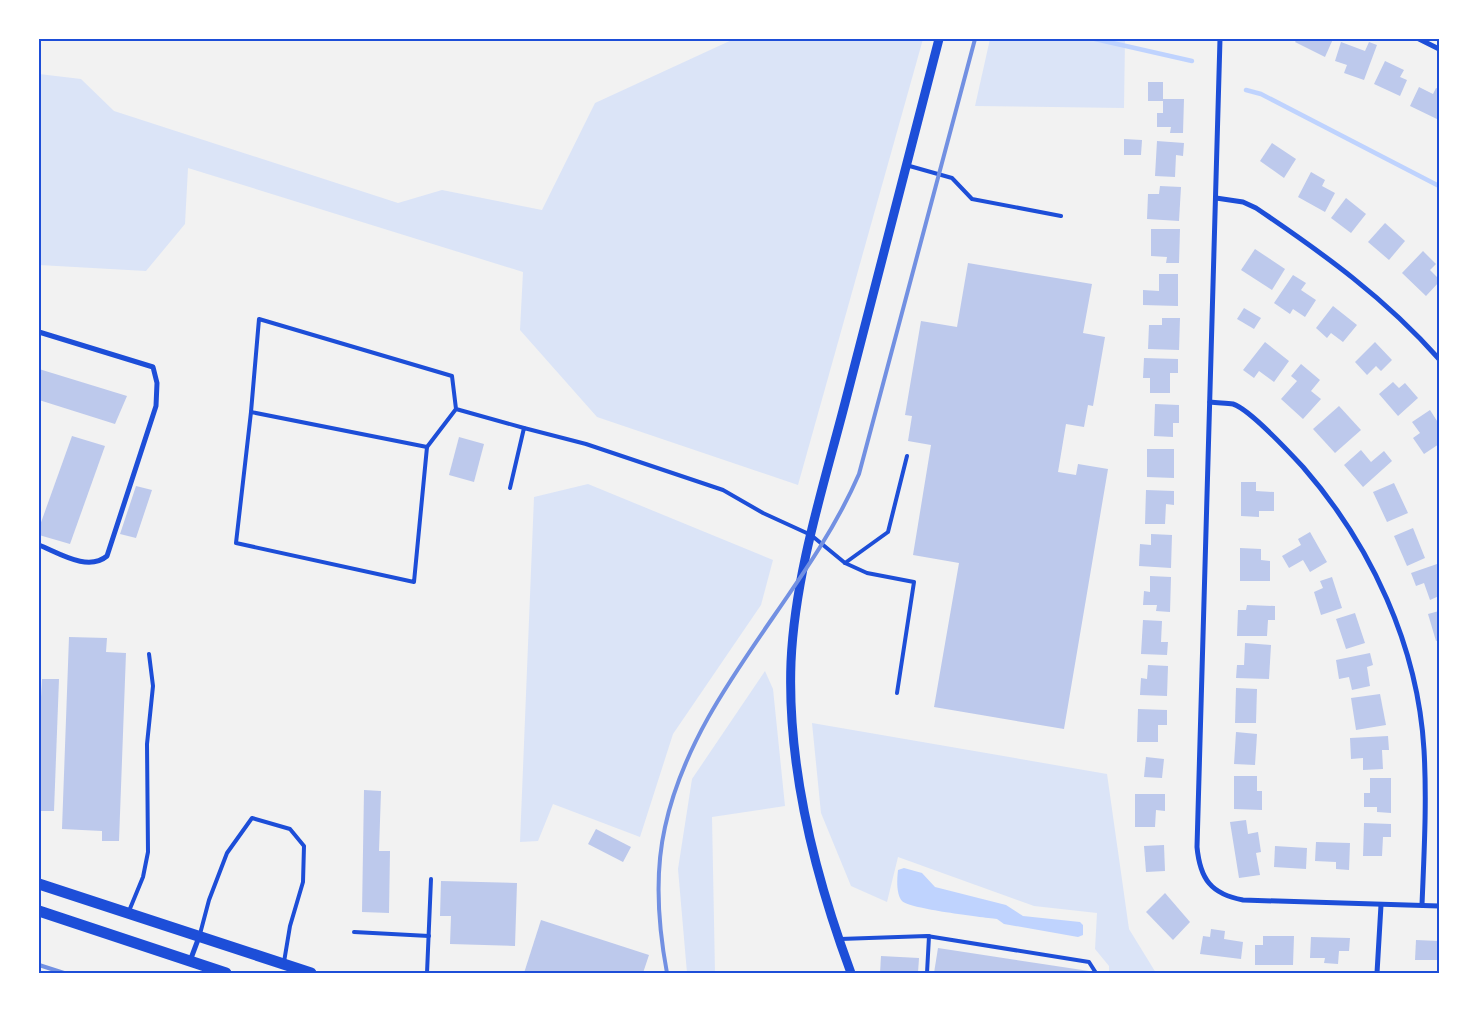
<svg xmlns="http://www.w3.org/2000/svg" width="1478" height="1012" viewBox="0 0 1478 1012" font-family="'Golos Text',sans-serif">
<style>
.green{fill:#dbe4f7}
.water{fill:#bfd3fe}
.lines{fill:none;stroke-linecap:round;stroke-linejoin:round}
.stream{stroke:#bfd3fe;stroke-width:4.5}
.building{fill:#bdc9ec}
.service{stroke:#1d4ed8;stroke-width:4}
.minor{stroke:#1d4ed8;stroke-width:5}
.tertiary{stroke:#1d4ed8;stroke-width:9}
.primary{stroke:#1d4ed8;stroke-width:11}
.rail{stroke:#7290e2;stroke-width:4}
.neatline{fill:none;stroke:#1d4ed8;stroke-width:2}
</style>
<rect width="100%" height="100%" fill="#f2f2f2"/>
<g class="green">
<polygon points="734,39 923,39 798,485 597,417 520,330 523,272 188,168 185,224 146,271 39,265 39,74 81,79 114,111 398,203 442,190 542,210 595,103"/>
<polygon points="990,39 1125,39 1124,108 975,106"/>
<polygon points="588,484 773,560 761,605 673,734 640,837 553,804 538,841 520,842 534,497"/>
<polygon points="765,671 773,689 785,806 712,817 715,973 687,973 678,869 692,779"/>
<polygon points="812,723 1107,774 1129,929 1156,973 1109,973 1109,966 1095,949 1097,913 1034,906 898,857 887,902 851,886 821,813"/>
</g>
<path class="water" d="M904 868 922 873 935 887 1006 905 1023 916 1080 922 1083 925V935L1078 937 1004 924 997 919C981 917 910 909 902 901 896 894 897 879 898 870Z"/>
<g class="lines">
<g class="stream">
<polyline points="1095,39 1192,61"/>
<polyline points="1246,90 1261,94 1439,186"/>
</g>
</g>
<g class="building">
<polygon points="1297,39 1333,39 1325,57 1295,42"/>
<polygon points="1341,42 1365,51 1369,42 1377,45 1364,80 1344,73 1347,65 1335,61"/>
<polygon points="1385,61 1404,70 1400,77 1407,80 1400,96 1374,84"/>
<polygon points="1148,82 1163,82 1163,99 1184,99 1183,133 1170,133 1171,127 1157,127 1157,113 1163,113 1163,101 1148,101"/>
<polygon points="1419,87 1433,94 1436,88 1439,89 1439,120 1410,106"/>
<polygon points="1124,139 1142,140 1141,155 1124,155"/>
<polygon points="1157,141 1184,143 1183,156 1176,155 1175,177 1155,176"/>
<polygon points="1272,143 1296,159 1284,178 1260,161"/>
<polygon points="1311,172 1325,180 1322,186 1335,193 1325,212 1298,197"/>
<polygon points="1160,186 1181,187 1179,221 1147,219 1148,194 1159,194"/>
<polygon points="1346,198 1366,214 1351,233 1331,218"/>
<polygon points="1385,223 1405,241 1389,260 1368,242"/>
<polygon points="1151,229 1180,229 1179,263 1166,263 1167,257 1151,256"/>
<polygon points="1255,249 1285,269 1272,290 1241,270"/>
<polygon points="1423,251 1436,264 1430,270 1439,279 1439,282 1426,296 1402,273"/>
<polygon points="968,263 1092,284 1083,333 1105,337 1093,406 1088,405 1084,427 1066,424 1058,472 1076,475 1078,464 1108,469 1064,729 934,707 959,563 913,555 931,445 908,441 912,416 905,415 921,321 957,327"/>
<polygon points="1159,274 1178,274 1178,306 1143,305 1143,290 1159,291"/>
<polygon points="1293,275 1306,283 1301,290 1316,300 1305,317 1293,309 1290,314 1274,303"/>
<polygon points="1333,306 1357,325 1343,342 1331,333 1327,338 1316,328"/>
<polygon points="1244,308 1261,318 1254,329 1237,319"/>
<polygon points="1162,318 1180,318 1179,350 1148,349 1149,325 1162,325"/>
<polygon points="1265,342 1289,361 1274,382 1259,371 1254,378 1243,370"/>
<polygon points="1375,342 1392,360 1381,371 1376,366 1367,375 1355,362"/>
<polygon points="1144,358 1178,359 1178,373 1170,373 1170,393 1150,393 1150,378 1143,378"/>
<polygon points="1301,364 1320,380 1311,391 1321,399 1303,419 1281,399 1297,381 1291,376"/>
<polygon points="39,369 127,396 115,424 39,400"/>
<polygon points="1393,382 1399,388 1405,383 1418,398 1398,416 1379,394"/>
<polygon points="1155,404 1179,405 1179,423 1173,423 1173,437 1154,436"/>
<polygon points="1339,406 1361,430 1335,453 1313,429"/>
<polygon points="1430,410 1439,424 1439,444 1424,454 1413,438 1420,433 1412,422"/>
<polygon points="72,436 105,446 70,544 39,535 39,528"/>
<polygon points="459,437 484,444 474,482 449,475"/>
<polygon points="1147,449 1174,449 1174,478 1147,477"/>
<polygon points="1361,450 1371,462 1384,451 1392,461 1363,487 1344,465"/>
<polygon points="1241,482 1256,482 1256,491 1274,492 1274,511 1259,511 1259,517 1241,516"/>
<polygon points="1394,483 1408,513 1387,522 1373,492"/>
<polygon points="136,486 152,490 136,538 120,534"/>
<polygon points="1146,490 1174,491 1174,505 1166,504 1165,524 1145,524"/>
<polygon points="1413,528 1425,558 1407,566 1394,536"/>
<polygon points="1310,532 1327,562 1310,572 1303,560 1289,568 1282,556 1301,545 1298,539"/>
<polygon points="1151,534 1172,535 1171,568 1139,566 1140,544 1151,545"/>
<polygon points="1240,548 1261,549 1261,560 1270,561 1270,581 1240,581"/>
<polygon points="1437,564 1439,570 1439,596 1430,600 1424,583 1416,586 1411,573"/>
<polygon points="1150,576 1171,577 1170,612 1156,611 1157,605 1143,605 1144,591 1150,592"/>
<polygon points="1332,577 1342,608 1321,615 1314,592 1323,588 1320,581"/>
<polygon points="1247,605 1275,606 1275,620 1268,620 1267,636 1237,636 1238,610 1246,610"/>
<polygon points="1439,611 1439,640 1436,641 1428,614"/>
<polygon points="1355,613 1365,643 1346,649 1336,619"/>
<polygon points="1143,620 1162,621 1161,642 1168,642 1167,655 1141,654"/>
<polygon points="69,637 107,638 106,652 126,653 119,841 102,841 102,831 62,829"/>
<polygon points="1245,643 1271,645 1269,679 1236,678 1237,665 1244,665"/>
<polygon points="1370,653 1373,665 1367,667 1370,686 1352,690 1349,677 1339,679 1336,660"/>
<polygon points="1148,665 1168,666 1167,696 1140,695 1141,678 1147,679"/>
<polygon points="42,679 59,679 54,811 39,811 39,733"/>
<polygon points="1236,688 1257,689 1256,723 1235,723"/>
<polygon points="1380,694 1386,725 1356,730 1351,698"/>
<polygon points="1138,709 1167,710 1167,725 1158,725 1158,742 1137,742"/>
<polygon points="1236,732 1257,734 1255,765 1234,764"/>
<polygon points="1388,736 1389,750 1382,750 1383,769 1363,770 1363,758 1351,759 1350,738"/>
<polygon points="1146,757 1164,759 1162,778 1144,777"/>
<polygon points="1234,776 1257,776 1257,791 1262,791 1262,810 1234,809"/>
<polygon points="1370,778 1391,778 1391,813 1377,812 1377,807 1364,807 1364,793 1370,793"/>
<polygon points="364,790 381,791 379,851 390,851 389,913 362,912"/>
<polygon points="1135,794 1165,794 1165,811 1156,810 1155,827 1135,827"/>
<polygon points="1246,820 1248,834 1258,832 1261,852 1256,853 1260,875 1239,878 1230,822"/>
<polygon points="1364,823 1391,824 1391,837 1383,837 1382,856 1363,856"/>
<polygon points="596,829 631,847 623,862 588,844"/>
<polygon points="1316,842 1350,843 1349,870 1336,869 1336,862 1315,861"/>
<polygon points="1164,845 1165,871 1146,872 1144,846"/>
<polygon points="1275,846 1307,848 1306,869 1274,867"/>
<polygon points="441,881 517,883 515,946 450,944 451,916 440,916"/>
<polygon points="1165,893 1190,922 1173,940 1146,912"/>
<polygon points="541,920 649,955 643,973 524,973"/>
<polygon points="1211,929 1225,931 1224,939 1243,942 1241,959 1200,954 1203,936 1210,937"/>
<polygon points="1263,936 1294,936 1293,965 1255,965 1255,945 1263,945"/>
<polygon points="1311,937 1350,938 1349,951 1339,951 1338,964 1324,963 1325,958 1310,958"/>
<polygon points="1416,940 1439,941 1439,960 1415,960"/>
<polygon points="938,948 1089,971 1089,973 934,973"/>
<polygon points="881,956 919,958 918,973 880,973"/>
</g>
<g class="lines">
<g class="service">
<polyline points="906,165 952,178 972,199 1061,216"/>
<polyline points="456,409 427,447 414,582 236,543 251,412 259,319 452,376 456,409 524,428"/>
<polyline points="251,412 427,447"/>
<polyline points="510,488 524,428 586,444 723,490 763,513 811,535 845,563 867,573 914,582 897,693"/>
<polyline points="845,563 888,532 907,456"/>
<polyline points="129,911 143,877 148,852 147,744 153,686 149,654"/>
<polyline points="354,932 429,936"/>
<polyline points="200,934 209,900 227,853 252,818 290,829 304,846 303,882 290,926 284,962"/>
<polyline points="840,939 927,936 1089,962 1096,973"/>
<polyline points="427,973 431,879"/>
<polyline points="927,973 929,936"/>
</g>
<g class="minor">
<path d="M1220 39 1197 847C1200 879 1211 894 1243 900L1439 906"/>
<polyline points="1419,39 1439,49"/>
<path d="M1216 198 1243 202 1256 208C1324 254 1385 298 1439 359"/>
<path d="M39 332 153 367 157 383 156 406 107 556C88 572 59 553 39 545"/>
<path d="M1210 402C1218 403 1226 403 1233 404 1249 409 1291 454 1303 467 1371 545 1418 646 1424 750 1427 802 1424 854 1422 905"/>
<polyline points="190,961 199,937"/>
<polyline points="1377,973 1381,905"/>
</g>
<path class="tertiary" d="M851 973C815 876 787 767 791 662 795 574 823 488 845 403 876 282 908 160 939 39"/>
<g class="primary">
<polyline points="39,884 311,973"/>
<polyline points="39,911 226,973"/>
</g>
<g class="rail">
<polyline points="39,965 64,973"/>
<path d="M667 973C658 925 654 876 665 827 694 693 806 597 859 474L975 39"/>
</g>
</g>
<rect width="1478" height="1012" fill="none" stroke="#ffffff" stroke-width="80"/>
<rect x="40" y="40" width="1398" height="932" class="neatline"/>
</svg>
